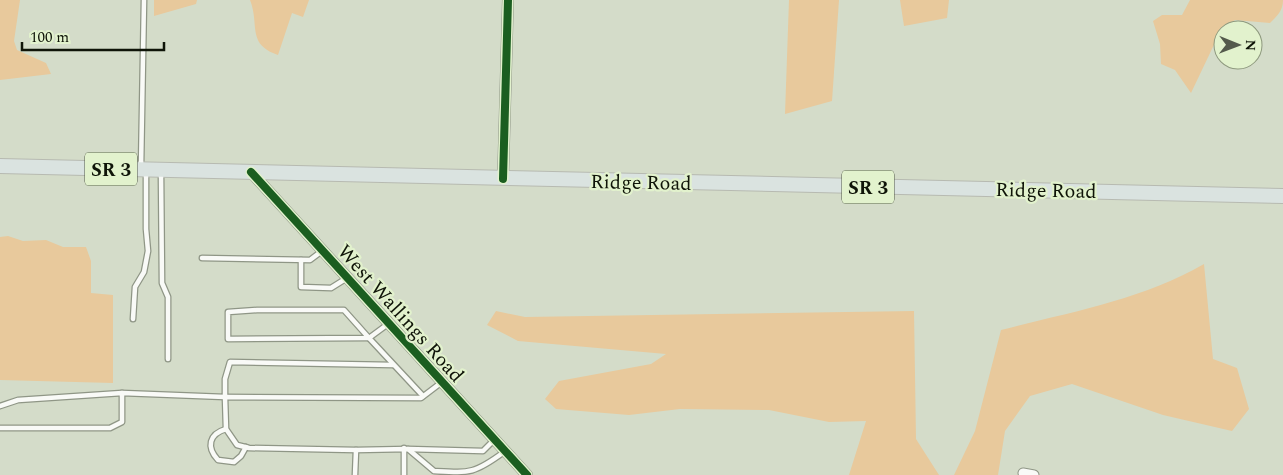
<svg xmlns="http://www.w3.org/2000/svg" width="1283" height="475" viewBox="0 0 1283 475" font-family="Spectral,serif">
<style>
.green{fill:#e8c99c}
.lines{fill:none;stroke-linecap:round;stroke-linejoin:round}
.service-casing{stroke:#8f9686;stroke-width:7}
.minor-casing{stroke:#8f9686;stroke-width:11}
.tertiary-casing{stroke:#8f9686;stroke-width:12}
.primary-casing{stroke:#b7bab1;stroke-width:16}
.service{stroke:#f9faf7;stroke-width:4.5}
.minor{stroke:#f9faf7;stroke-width:9}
.tertiary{stroke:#f9faf7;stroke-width:10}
.primary{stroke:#dae3e0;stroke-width:14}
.cycleway-casing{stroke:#e2f2cd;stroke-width:11}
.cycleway{stroke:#1b5e20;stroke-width:8}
.labels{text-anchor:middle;stroke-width:4.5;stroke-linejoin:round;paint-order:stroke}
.shield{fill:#e2f2cd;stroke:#4e5743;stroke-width:1}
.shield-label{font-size:19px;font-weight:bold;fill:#0f1408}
.street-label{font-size:20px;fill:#0f1408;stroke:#e2f2cd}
</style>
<rect width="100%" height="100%" fill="#d4dcc9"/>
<g class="green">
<polygon points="0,0 20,0 14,41 17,50 46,63 51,74 0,80"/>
<polygon points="154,0 197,0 196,4 154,16"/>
<path d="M250 0H309L303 17 292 13 278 55C246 44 260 25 250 0Z"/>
<polygon points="789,0 839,0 832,101 785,114"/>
<polygon points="900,0 949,0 947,18 904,26"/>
<path d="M1190 0H1283C1283 11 1277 16 1270 23L1235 20 1221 30 1191 93 1175 70 1161 64 1160 44 1153 21 1162 15H1182Z"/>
<polygon points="8,236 23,241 46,240 63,247 86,247 91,261 91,293 113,295 113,383 0,380 0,237"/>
<path d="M1204 264 1213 359 1237 368 1249 409 1232 431 1163 415 1072 384 1030 396 1005 431 998 475H954L975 431 1001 330C1070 312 1142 300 1204 264Z"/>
<polygon points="496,311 525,317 914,311 916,439 939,475 849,475 866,421 829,422 769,410 680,409 629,415 556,409 545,399 559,381 651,364 666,354 518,341 487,325"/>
</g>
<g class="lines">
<defs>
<g id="service">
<polyline points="141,168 144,0"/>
<polyline points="161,171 162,283 168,297 168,359"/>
<polyline points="202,258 310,260 322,251"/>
<polyline points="301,260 301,287 331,288 347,278"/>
<polygon points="257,310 344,310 369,338 228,339 228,312"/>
<polyline points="133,319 135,287 144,272 148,251 146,229 146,171"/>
<polyline points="388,324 369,338 423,396"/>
<path d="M442 382 421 398 225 397 226 429 237 445 249 448 356 450 408 449 434 471C470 473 474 474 504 452"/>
<polyline points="0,406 18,400 122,393 225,397 225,379 230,362 393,365"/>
<polyline points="0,428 110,428 122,422 122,393"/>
<path d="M226 429C209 434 206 447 218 460L234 462 241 456 246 447"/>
<polyline points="404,448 404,475"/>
<polyline points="408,449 483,451 495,439"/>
<polyline points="355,475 356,450"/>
</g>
<polyline id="minor" points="1023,473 1034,475"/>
<g id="tertiary">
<polyline points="251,172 527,475"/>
<polyline points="503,179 508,0"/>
</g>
<polyline id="primary" points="0,166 1283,196"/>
</defs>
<use href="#service" class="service-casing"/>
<use href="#minor" class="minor-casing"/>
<use href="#tertiary" class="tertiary-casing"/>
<use href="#primary" class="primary-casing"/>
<use href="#service" class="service"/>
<use href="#minor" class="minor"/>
<use href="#tertiary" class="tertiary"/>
<use href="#primary" class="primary"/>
<defs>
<g id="cycleway">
<polyline points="251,172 527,475"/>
<polyline points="503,179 508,0"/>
</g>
</defs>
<use href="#cycleway" class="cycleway-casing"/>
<use href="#cycleway" class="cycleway"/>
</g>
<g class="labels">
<g class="shield">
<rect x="85" y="152.5" width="52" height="33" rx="4"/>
<rect x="842" y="170.5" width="52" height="33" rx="4"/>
</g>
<g class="shield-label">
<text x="111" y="176">SR 3</text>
<text x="868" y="194">SR 3</text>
</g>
<g class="street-label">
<text transform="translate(641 182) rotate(1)" y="7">Ridge Road</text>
<text transform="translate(1046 190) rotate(1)" y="7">Ridge Road</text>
<text transform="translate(401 313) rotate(48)" y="7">West Wallings Road</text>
</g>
</g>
<g transform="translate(1238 45) rotate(91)"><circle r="24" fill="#e2f2cd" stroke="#8e997e"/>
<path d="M0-4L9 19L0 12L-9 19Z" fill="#545a4c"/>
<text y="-8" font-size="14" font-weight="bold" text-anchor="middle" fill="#0f1408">N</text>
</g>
<path d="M22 42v8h142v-8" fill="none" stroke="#0f1408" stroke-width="2.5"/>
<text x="30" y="42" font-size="15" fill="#0f1408" stroke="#e2f2cd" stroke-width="4" paint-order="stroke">100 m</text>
</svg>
